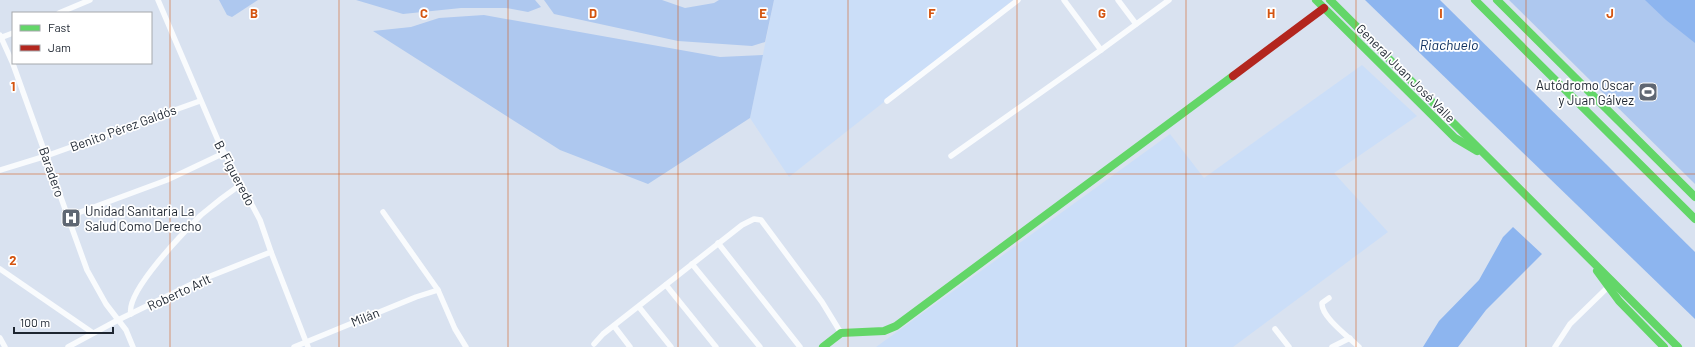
<svg xmlns="http://www.w3.org/2000/svg" width="1695" height="347" viewBox="0 0 1695 347" font-family="Barlow,sans-serif">
<style>
.built{fill:#cbdef8}
.green{fill:#aec8ef}
.water{fill:#8db5ef}
.lines{fill:none;stroke-linecap:round;stroke-linejoin:round}
.street{stroke:#f9fbfd;stroke-width:5.5}
.fast{stroke:#63d668;stroke-width:8}
.jam{stroke:#b3261e;stroke-width:8}
.grid{fill:none;stroke:#d45410;stroke-width:1;stroke-opacity:0.55}
.labels{text-anchor:middle;stroke-width:3.5;stroke-linejoin:round;paint-order:stroke}
.street-label{font-size:13px;fill:#1d2530;stroke:#fff}
.poi-label{font-size:13px;fill:#1d2530;stroke:#fff;text-anchor:end}
.water-label{font-size:14px;font-style:italic;fill:#0e3060;stroke:#fff}
.grid-label{font-size:13px;text-anchor:middle;font-weight:bold;fill:#d45410;stroke:#fff;stroke-width:3.5;stroke-linejoin:round;paint-order:stroke}
</style>
<rect width="100%" height="100%" fill="#d9e2f0"/>
<g class="built">
<polygon points="774,0 1013,0 789,177 750,118"/>
<polygon points="1362,65 1417,116 1334,173 1388,232 1233,347 876,347 1170,134 1204,178"/>
</g>
<g class="green">
<polygon points="219,0 258,0 232,17 227,15"/>
<polygon points="356,0 535,0 541,7 528,12 506,8 461,8 403,14"/>
<polygon points="544,0 662,0 685,8 714,3 719,0 774,0 765,42 752,46 678,41 554,14"/>
<polygon points="1509,0 1695,0 1695,184"/>
<polygon points="484,15 720,57 763,55 750,118 648,184 560,150 373,31 411,27 439,18"/>
</g>
<g class="water">
<polygon points="1365,0 1440,0 1695,252 1695,319"/>
<polygon points="1645,0 1695,0 1695,43 1666,20"/>
<polygon points="1513,227 1542,254 1486,310 1458,347 1423,347 1439,321 1479,280 1503,237"/>
</g>
<g class="lines">
<g class="street">
<polyline points="158,0 220,145 260,220 271,252 308,347"/>
<polyline points="1064,0 1101,50"/>
<polyline points="1118,0 1136,24"/>
<polyline points="59,13 90,0"/>
<polyline points="0,35 13,64 87,270 106,304 126,330 133,347"/>
<polyline points="0,38 13,33"/>
<polyline points="887,101 1018,0"/>
<polyline points="951,156 1101,50 1169,0"/>
<polyline points="0,170 46,156 200,101"/>
<polyline points="383,212 438,290 455,329 466,347"/>
<polyline points="67,217 167,180 224,153"/>
<polyline points="718,243 800,347"/>
<polyline points="692,264 760,347"/>
<polyline points="0,269 93,333"/>
<polyline points="666,285 716,347"/>
<path d="M1329 298 1322 303C1321 317 1349 337 1359 347"/>
<polyline points="639,307 671,347"/>
<path d="M131 314C125 292 185 231 201 215 214 204 227 194 240 185"/>
<polyline points="614,326 630,347"/>
<polyline points="1275,329 1289,347"/>
<polyline points="0,338 5,347"/>
<polyline points="594,344 603,334 742,225 754,219 761,220 822,302 841,333"/>
<polyline points="68,347 118,320 198,281 271,252"/>
<polyline points="294,347 416,297 438,290"/>
<polyline points="1332,347 1350,338"/>
<polyline points="1555,347 1570,324 1607,288"/>
</g>
<g class="fast">
<polyline points="1316,0 1455,138 1477,151"/>
<polyline points="1330,0 1678,347"/>
<polyline points="1475,0 1695,219"/>
<polyline points="1497,0 1695,197"/>
<polyline points="1597,271 1619,301 1664,347"/>
<polyline points="823,347 841,333 884,331 896,326 1233,76"/>
</g>
<polyline class="jam" points="1233,76 1324,8"/>
</g>
<path class="grid" d="M170 0V347M339 0V347M508 0V347M678 0V347M848 0V347M1017 0V347M1186 0V347M1356 0V347M1526 0V347M0 174H1695"/>
<defs>
<symbol id="stadium-square" viewBox="-11 -11 22 22"><rect x="-9" y="-9" width="18" height="18" rx="4" fill="#5f6773" stroke="#fff"/><path d="M0-5a6.5 5 0 1 0 0 10a6.5 5 0 1 0 0-10ZM-3.5-1.8h7v3.6h-7Z" fill="#fff"/></symbol>
<symbol id="hospital-square" viewBox="-11 -11 22 22"><rect x="-9" y="-9" width="18" height="18" rx="4" fill="#5f6773" stroke="#fff"/><path d="M-5-5h3v3.5h4V-5h3V5h-3V1.5h-4V5h-3Z" fill="#fff"/></symbol>
</defs>
<g fill-rule="evenodd">
<use href="#stadium-square" x="1637" y="81" width="22" height="22"/>
<use href="#hospital-square" x="60" y="207" width="22" height="22"/>
</g>
<g class="labels">
<g class="street-label">
<text transform="translate(1406 73) rotate(45)" y="5">General Juan José Valle</text>
<text transform="translate(123 128) rotate(-20)" y="5">Benito Pérez Galdós</text>
<text transform="translate(52 172) rotate(71)" y="5">Baradero</text>
<text transform="translate(235 173) rotate(62)" y="5">B. Figueredo</text>
<text transform="translate(179 292) rotate(-25)" y="5">Roberto Arlt</text>
<text transform="translate(365 317) rotate(-22)" y="5">Milán</text>
</g>
<g class="poi-label">
<text x="1634" y="90">Autódromo Oscar<tspan x="1634" dy="15">y Juan Gálvez</tspan></text>
<text x="85" y="216" text-anchor="start">Unidad Sanitaria La<tspan x="85" dy="15">Salud Como Derecho</tspan></text>
</g>
<g class="water-label">
<text x="1449" y="50">Riachuelo</text>
</g>
</g>
<g class="grid-label">
<text x="254" y="18">B</text>
<text x="424" y="18">C</text>
<text x="593" y="18">D</text>
<text x="763" y="18">E</text>
<text x="932" y="18">F</text>
<text x="1102" y="18">G</text>
<text x="1271" y="18">H</text>
<text x="1441" y="18">I</text>
<text x="1610" y="18">J</text>
<text x="13" y="91">1</text>
<text x="13" y="265">2</text>
</g>
<rect x="12" y="12" width="140" height="52" fill="#ffffff" stroke="#a5a8ac"/>
<rect x="20" y="25" width="20" height="6" fill="#63d668" stroke="#a5a8ac"/>
<text x="48" y="32" font-size="12" fill="#1d2530">Fast</text>
<rect x="20" y="45" width="20" height="6" fill="#b3261e" stroke="#a5a8ac"/>
<text x="48" y="52" font-size="12" fill="#1d2530">Jam</text>
<path d="M14 327v6h99v-6" fill="none" stroke="#1d2530" stroke-width="2"/>
<text x="20" y="327" font-size="12" fill="#1d2530" stroke="#ffffff" stroke-width="3" paint-order="stroke">100 m</text>
</svg>
